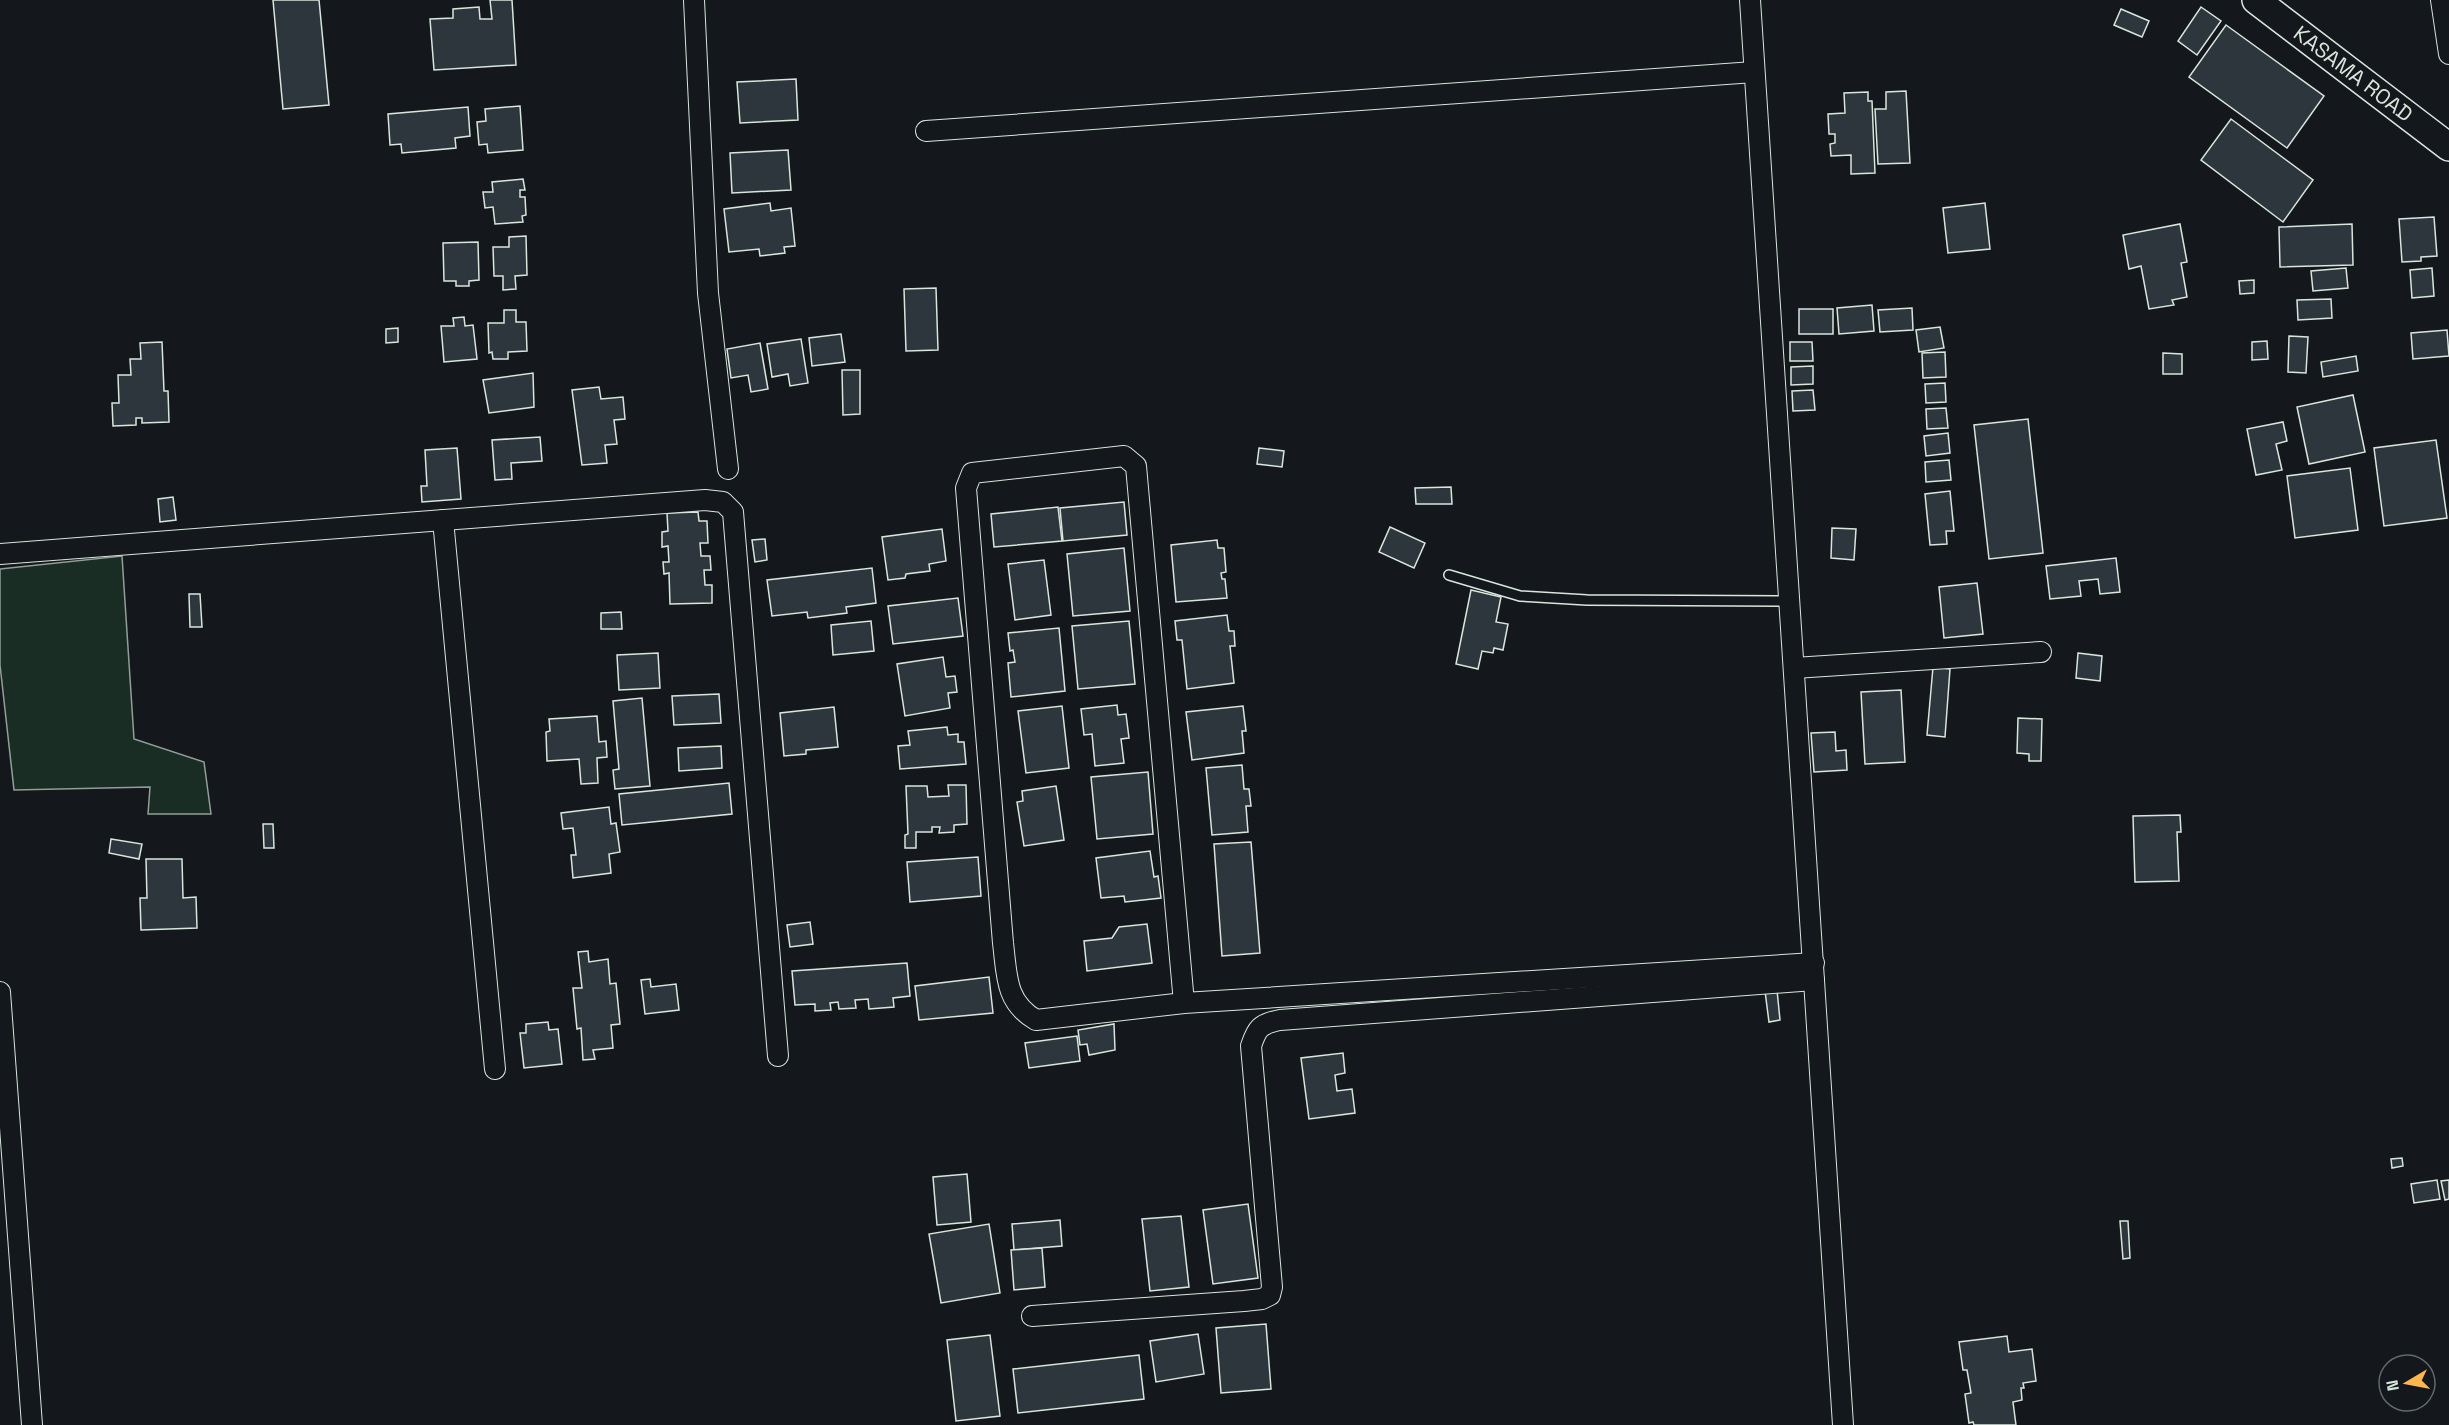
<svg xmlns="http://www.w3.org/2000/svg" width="2449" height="1425" viewBox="0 0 2449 1425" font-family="'Space Grotesk',sans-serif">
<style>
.green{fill:#1a2d24;stroke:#939e99;stroke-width:1.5}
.building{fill:#2c363c;stroke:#d8e6dc;stroke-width:1.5}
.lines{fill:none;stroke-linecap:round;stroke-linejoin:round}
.lane-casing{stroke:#d8e6dc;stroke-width:12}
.street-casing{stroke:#d8e6dc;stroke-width:22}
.secondary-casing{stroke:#d8e6dc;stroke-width:30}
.lane{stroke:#14181c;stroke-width:9}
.street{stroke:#14181c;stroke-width:20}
.secondary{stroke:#14181c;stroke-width:27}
.labels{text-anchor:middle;stroke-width:4.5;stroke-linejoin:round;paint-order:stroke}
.street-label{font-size:21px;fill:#d8e6dc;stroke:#14181c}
</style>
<rect width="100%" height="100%" fill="#14181c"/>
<polygon class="green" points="122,556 134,739 204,762 211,814 148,814 150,787 14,790 0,665 0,569"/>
<g class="building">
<polygon points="273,0 319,0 329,105 283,109"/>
<polygon points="490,0 512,0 516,65 434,70 430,19 453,18 453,9 479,7 480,19 492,19"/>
<polygon points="2201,7 2221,21 2197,55 2178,41"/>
<polygon points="2121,9 2149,21 2142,37 2114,25"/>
<polygon points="2226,25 2324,96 2287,148 2189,77"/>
<polygon points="796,79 798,120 740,123 737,82"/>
<polygon points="1906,91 1910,163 1878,164 1875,109 1886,109 1886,92"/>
<polygon points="1868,92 1868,101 1872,101 1875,173 1851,174 1851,155 1831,156 1830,144 1835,143 1835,134 1829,134 1828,114 1845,113 1844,93"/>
<polygon points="520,106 523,150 488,153 487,144 479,145 477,122 486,121 485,109"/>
<polygon points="468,107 470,136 455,138 456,148 402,153 401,144 390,145 388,114"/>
<polygon points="2231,119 2313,180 2283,222 2201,160"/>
<polygon points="788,150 791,190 732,193 730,153"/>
<polygon points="523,179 525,190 520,190 520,197 525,197 526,215 522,216 523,222 495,224 493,207 485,208 483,192 493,192 492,182"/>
<polygon points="770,203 771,211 791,208 795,246 784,247 785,253 760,256 759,249 729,252 724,209"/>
<polygon points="1985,203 1990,249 1948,253 1943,208"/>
<polygon points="2434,217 2437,256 2421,257 2421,261 2402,262 2399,219"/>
<polygon points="2180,224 2187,262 2181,263 2187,297 2172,300 2174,305 2149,309 2141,266 2129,269 2123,235"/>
<polygon points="2352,224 2353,265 2280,267 2279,227"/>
<polygon points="526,236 527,275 515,276 516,289 503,290 503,276 494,276 493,247 509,247 509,237"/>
<polygon points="478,242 479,280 469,281 469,286 456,286 456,281 444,281 443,243"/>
<polygon points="2346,268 2348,288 2313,291 2311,271"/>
<polygon points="2432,268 2434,296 2412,298 2410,270"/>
<polygon points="2254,280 2254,293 2240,294 2239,281"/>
<polygon points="936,288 938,350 906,351 904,289"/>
<polygon points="2331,299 2332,318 2298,320 2297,300"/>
<polygon points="1872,305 1874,331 1839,334 1837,308"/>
<polygon points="1912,308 1913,330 1880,332 1878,310"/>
<rect x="1799" y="309" width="34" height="25"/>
<polygon points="504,310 516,310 516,322 526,322 527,351 508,352 508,359 493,359 492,352 489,353 488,323 504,323"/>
<polygon points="464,317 465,326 473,325 477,359 444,362 441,326 454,326 453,318"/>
<polygon points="1940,327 1944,348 1919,352 1916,330"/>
<polygon points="398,328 398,342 386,343 386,329"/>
<polygon points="2447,330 2449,356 2413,359 2411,333"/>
<polygon points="841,334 845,362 812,366 809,338"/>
<polygon points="2289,336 2308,337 2306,373 2288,372"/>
<polygon points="801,339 808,383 790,386 788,374 772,377 767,344"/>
<polygon points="2267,341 2268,359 2252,360 2252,342"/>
<polygon points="162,342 164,391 168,391 169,422 142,423 142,418 136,418 136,425 113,426 112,403 119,403 118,375 131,375 130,359 141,359 140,343"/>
<polygon points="1790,342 1812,342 1813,361 1790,361"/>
<polygon points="760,343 768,389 751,392 748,375 731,378 727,349"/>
<polygon points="1945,352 1946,377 1923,378 1922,353"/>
<polygon points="2163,353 2182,354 2182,374 2163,374"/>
<polygon points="2356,356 2358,371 2323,377 2321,362"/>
<polygon points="1813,366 1813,384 1791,385 1791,367"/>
<polygon points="842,370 860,370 860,414 843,415"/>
<polygon points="533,373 534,407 489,413 483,380"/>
<polygon points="1945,383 1946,402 1926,403 1925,384"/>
<polygon points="599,387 601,399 623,397 625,419 614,420 617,444 605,445 607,463 582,465 572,390"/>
<polygon points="1813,390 1815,410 1793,411 1792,391"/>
<polygon points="2353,395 2365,452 2309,464 2297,407"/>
<polygon points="1946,408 1948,428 1927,429 1926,409"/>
<polygon points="2028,419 2043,553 1989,559 1974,425"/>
<polygon points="2283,422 2287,441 2276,444 2282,470 2256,475 2247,429"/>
<polygon points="1948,433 1950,453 1926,456 1924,436"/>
<polygon points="540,437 542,461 511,463 512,479 495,480 492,440"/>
<polygon points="2436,440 2447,518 2384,526 2374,448"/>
<polygon points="457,448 461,499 422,502 421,486 427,486 425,450"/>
<polygon points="1259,448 1284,451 1282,467 1257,464"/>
<polygon points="1949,460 1951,480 1926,482 1925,462"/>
<polygon points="2350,468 2358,530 2295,538 2287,476"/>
<polygon points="1451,487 1452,504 1416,504 1415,488"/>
<polygon points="1950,491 1954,531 1946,531 1947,544 1930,545 1925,494"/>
<polygon points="173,497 176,520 160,522 158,499"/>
<polygon points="1124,502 1127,535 1063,541 1060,508"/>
<polygon points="1058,507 1062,541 994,547 991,514"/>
<polygon points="698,512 699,521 707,521 708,543 700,543 701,556 710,556 711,570 704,570 705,585 712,585 712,603 670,604 669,573 664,574 663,562 669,562 668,546 662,547 662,532 668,531 667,513"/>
<polygon points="1390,527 1425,543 1414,568 1379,552"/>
<polygon points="1832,528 1856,529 1854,560 1831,558"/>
<polygon points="942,529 946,561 929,564 930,571 906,574 905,578 888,580 882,537"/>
<polygon points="765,539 767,560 755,562 752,540"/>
<polygon points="1217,540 1218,548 1224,548 1226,572 1221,573 1222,579 1225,579 1227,598 1176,602 1171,545"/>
<polygon points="1124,548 1130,611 1073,616 1067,554"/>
<polygon points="2116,558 2120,592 2100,594 2098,579 2079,581 2081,596 2050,599 2046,566"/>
<polygon points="1044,560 1051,615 1015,620 1008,564"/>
<polygon points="872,568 876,603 846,607 847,613 808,618 807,612 772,616 767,580"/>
<polygon points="1977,583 1983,634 1944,638 1939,587"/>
<polygon points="1471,590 1501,597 1496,622 1508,624 1503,650 1494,648 1493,653 1482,651 1478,669 1456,664"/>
<polygon points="189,594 200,594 202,627 190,627"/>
<polygon points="958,598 963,636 893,644 888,606"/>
<polygon points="621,612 622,629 601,629 601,613"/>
<polygon points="1227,615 1229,631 1234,631 1235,646 1230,646 1234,683 1187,689 1182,640 1177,640 1175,621"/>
<polygon points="871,621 874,651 833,655 831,625"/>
<polygon points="1129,621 1135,684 1078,689 1072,626"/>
<polygon points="1059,628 1065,691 1011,697 1008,663 1015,662 1013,650 1010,651 1008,633"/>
<polygon points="658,653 660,688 619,690 617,655"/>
<polygon points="2078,653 2102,656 2100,681 2076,678"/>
<polygon points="943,657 946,677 955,676 957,692 948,693 950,708 905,716 897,664"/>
<polygon points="1933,667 1950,669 1945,737 1927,735"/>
<polygon points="1901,690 1905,762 1865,764 1861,692"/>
<polygon points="719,694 721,723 674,725 672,696"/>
<polygon points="642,698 650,786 615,789 613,770 619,769 613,701"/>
<polygon points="1117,705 1118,715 1126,714 1129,738 1121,739 1124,763 1095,766 1092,734 1084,735 1081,709"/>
<polygon points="1062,706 1069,768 1026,773 1018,711"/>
<polygon points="1243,706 1246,731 1242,731 1244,753 1192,760 1186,712"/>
<polygon points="834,707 838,747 806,750 806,754 784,756 780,713"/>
<polygon points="597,716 599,742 606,741 607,757 597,758 598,783 581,784 579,759 547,761 546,732 550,731 549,719"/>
<polygon points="2018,718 2042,719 2041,761 2029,761 2029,754 2017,753"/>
<polygon points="947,727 948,735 958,734 958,742 964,742 966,764 900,769 898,746 910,745 908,731"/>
<polygon points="1835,732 1836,751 1846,750 1847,770 1814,772 1811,733"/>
<polygon points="721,746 722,768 679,771 678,748"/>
<polygon points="1242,765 1244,789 1249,789 1251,806 1246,806 1248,832 1212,835 1206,768"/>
<polygon points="1148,772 1153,834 1097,839 1091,777"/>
<polygon points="729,783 732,814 622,825 619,794"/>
<polygon points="948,785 966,785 967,824 954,825 954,832 939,833 940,827 932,827 932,832 916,832 916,848 905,848 905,835 908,834 906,786 927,786 928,797 949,796"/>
<polygon points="1056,786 1064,840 1024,846 1017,802 1023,801 1022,791"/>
<polygon points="609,807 611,824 616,823 620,852 609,854 611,873 573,878 571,855 576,855 573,828 563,829 561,813"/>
<polygon points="2180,815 2181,832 2177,832 2179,881 2135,882 2133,816"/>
<polygon points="263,824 273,824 274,848 264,848"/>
<polygon points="111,839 142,844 139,859 109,853"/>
<polygon points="1251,842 1260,953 1222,956 1214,844"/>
<polygon points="1150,851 1154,877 1158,876 1161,898 1125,902 1124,896 1101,898 1096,858"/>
<polygon points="978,857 981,896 910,902 907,862"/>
<polygon points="146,859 182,859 183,898 196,897 197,928 141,930 140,898 147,898"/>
<polygon points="810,922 813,944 790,947 787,925"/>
<polygon points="1147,924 1152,963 1087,971 1084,941 1112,938 1119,927"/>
<polygon points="588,951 589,962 608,959 610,984 616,983 620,1024 611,1025 613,1048 593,1050 595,1059 583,1060 581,1028 577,1029 573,988 582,988 578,952"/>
<polygon points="907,963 910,996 893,998 894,1007 869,1009 868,999 855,1000 856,1008 839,1009 838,1002 830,1003 831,1010 815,1011 815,1004 795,1005 792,971"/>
<polygon points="989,977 993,1013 919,1020 915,986"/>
<polygon points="650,979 651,987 676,984 679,1010 645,1014 641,980"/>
<polygon points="1777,990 1780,1020 1769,1022 1765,991"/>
<polygon points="548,1022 549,1030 558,1029 562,1064 524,1068 520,1033 526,1033 526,1024"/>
<polygon points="1114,1024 1115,1050 1089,1055 1087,1044 1080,1045 1078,1030"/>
<polygon points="1077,1036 1080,1061 1029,1068 1025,1043"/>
<polygon points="1343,1053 1345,1073 1335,1075 1337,1091 1352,1089 1355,1113 1309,1119 1301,1058"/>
<polygon points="2402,1158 2403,1166 2392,1168 2391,1159"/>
<polygon points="967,1174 971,1222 937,1225 933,1177"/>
<polygon points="2437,1180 2440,1199 2414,1203 2411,1184"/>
<polygon points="2449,1180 2449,1199 2445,1200 2441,1181"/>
<polygon points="1248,1204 1258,1278 1213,1284 1203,1210"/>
<polygon points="1181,1216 1189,1287 1150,1291 1142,1219"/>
<polygon points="1060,1220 1062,1246 1014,1250 1012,1224"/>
<polygon points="2120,1221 2128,1221 2130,1258 2123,1259"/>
<polygon points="989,1224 1000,1293 941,1303 929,1234"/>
<polygon points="1042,1248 1045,1287 1014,1290 1011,1250"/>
<polygon points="1266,1324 1271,1389 1221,1393 1216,1328"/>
<polygon points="1198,1334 1204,1374 1156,1382 1150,1341"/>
<polygon points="990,1335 1000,1416 956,1421 947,1340"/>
<polygon points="2007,1336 2009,1352 2032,1349 2036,1381 2023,1383 2024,1388 2021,1388 2022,1400 2013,1402 2016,1425 1974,1425 1973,1422 1969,1423 1965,1394 1971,1393 1967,1370 1963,1370 1959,1342"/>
<polygon points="1139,1355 1144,1399 1018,1413 1013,1369"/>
</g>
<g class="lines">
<defs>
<polyline id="lane" points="1449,575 1520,596 1587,600 1789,601"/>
<g id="street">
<polyline points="694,0 708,293 728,469"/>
<polyline points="1750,0 1843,1425"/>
<polyline points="2441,0 2449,54"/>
<polyline points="926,131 1754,72"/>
<polyline points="443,520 495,1069"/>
<polyline points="0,554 705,500 723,502 733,512 778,1056"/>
<polyline points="1794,668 2041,652"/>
<polyline points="0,992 32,1425"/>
<path d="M1184 1003 1136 466 1124 456 972 473 966 488 1003 943C1007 975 1005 1002 1036 1020L1184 1003 1814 963"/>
<path d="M1032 1316 1244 1301 1262 1299 1270 1295 1272 1287 1251 1046C1257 1028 1260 1024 1280 1020L1814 980"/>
</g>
<g id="secondary">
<path id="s1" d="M2256 0 2449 147"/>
</g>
</defs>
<use href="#lane" class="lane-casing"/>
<use href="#street" class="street-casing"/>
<use href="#secondary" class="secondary-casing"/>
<use href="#lane" class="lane"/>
<use href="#street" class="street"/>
<use href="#secondary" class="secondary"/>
</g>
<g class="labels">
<g class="street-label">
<text dy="7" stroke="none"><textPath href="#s1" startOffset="122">KASAMA ROAD</textPath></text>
</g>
</g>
<g transform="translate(2407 1383) rotate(260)"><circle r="28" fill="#14181c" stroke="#626a69" stroke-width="1.5"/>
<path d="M0-4.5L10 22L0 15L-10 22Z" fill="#ffb74d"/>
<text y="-9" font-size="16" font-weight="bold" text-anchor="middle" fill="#d8e6dc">N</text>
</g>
</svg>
